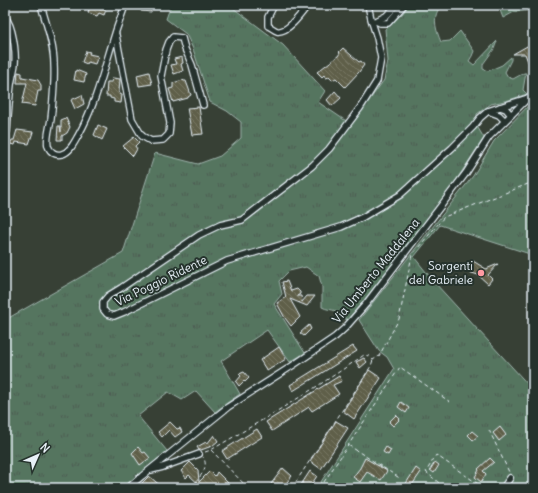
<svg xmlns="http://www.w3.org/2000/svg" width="538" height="493" viewBox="0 0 538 493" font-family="Delius,sans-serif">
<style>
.grass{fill:url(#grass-tufts);stroke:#9eb3ac}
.building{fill:url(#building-back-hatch);stroke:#e8f1f8}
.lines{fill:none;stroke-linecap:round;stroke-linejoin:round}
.minor-casing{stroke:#e8f1f8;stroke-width:8}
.path{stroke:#e8f1f8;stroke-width:1;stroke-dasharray:4 3;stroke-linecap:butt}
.minor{stroke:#26332d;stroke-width:5.5}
.poi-dot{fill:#ff9aa2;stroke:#26332d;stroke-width:1.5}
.labels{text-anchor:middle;stroke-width:4;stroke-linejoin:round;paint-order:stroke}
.poi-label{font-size:12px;fill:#e8f1f8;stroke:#26332d;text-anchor:end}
.street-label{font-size:12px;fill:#e8f1f8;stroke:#26332d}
</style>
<defs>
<pattern id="grass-tufts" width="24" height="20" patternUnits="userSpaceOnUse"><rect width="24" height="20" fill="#55755f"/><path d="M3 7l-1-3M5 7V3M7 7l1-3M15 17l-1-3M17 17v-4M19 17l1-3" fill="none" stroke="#4d5c53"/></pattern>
<pattern id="building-back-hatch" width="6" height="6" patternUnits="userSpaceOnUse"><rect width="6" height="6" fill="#5f5e49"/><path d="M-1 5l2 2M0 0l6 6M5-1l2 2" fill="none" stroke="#767664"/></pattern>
</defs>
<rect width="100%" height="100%" fill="#374035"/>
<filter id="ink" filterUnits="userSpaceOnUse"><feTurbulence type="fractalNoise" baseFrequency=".025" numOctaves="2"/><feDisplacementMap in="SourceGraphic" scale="8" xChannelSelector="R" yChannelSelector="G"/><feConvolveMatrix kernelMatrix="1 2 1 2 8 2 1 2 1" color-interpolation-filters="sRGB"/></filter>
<g filter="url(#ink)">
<g class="grass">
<path d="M171 5H229L283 45 325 91 318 102 343 119 352 124 384 80 388 61 385 29 403 13 408 5H442C431 16 436 30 441 42L450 41 460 31 474 51 472 56 469 61 474 65 497 41 494 49 483 64V69L488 71 502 65 511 57V60L505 72 508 77 513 79 524 73H526L523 90 527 94 509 100 491 104 477 114 478 128 484 138 451 188 361 304 347 320C342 317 340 313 336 311 331 309 327 310 322 307V287L319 276 306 267 289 271 279 281 282 294 274 304 305 353 290 362 267 330 221 361 240 394 227 403 215 412 196 391 182 400 168 392 138 416 167 451 123 488H5V320L123 253 155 153 198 164 220 156 241 138V122L227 111 210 102 193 49 186 34 166 19Z"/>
<polygon points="498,5 533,5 533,10 514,12 503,18"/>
<polygon points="533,101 533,255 440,225 414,257 435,283 533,390 533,488 317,488 394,369 387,357 379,351 359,320 473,176 494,141"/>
</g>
<g class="building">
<polygon points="90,5 100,6 99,9 106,10 104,15 99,13 97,16 88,13"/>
<polygon points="140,5 152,5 151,12 141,11"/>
<polygon points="529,45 530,47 533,45 533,61 529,64 525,54 513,54"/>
<polygon points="343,48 359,62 361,61 364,65 359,72 345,87 336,78 332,80 329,77 326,78 324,75 322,77 317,72 338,56 340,53 339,52"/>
<polygon points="86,51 90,52 89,54 98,56 95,64 88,62 87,64 82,62"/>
<polygon points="182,57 183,63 181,64 183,71 174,74 171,65 176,64 174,59"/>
<polygon points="76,70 86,74 84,82 74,80"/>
<polygon points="18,72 22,73 22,77 38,80 41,85 41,91 38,91 35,106 22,104 27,83 17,83"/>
<polygon points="149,72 152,84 139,86 137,75"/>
<polygon points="113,78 120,79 119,92 120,94 122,95 121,103 114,102 114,99 110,98 110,96 106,96 107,82 112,82"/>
<polygon points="183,80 184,81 186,81 191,95 188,97 188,98 173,102 169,89 173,88 173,83"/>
<polygon points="335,91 341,98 332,106 327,100"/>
<polygon points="82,95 84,104 75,109 71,100"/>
<polygon points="199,107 203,134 192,135 187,108"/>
<polygon points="66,118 70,127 67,133 62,136 62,140 57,140 58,126 60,126 61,132 61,120"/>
<polygon points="98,125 107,129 102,140 94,135"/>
<polygon points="17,130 33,132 29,144 16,142 15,145 10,144 12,140 14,140"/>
<polygon points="134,137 139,142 135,146 137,149 133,156 123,146"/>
<polygon points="473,261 486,269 498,264 488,275 492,279 488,284 478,275 469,272"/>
<polygon points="287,281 291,291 297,289 300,292 300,294 297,296 301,296 302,302 307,296 315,296 307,306 290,299 300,317 291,326 285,318 279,307 277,303 286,297 285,297 286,297 282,282"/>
<polygon points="309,325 311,329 304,336 300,333"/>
<polygon points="353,346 357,351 293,391 290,385"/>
<polygon points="279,347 286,359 267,371 260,360"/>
<polygon points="364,358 367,362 360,368 356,362"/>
<polygon points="369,370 381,378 354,419 343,411"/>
<polygon points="244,372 249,378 245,382 244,381 239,386 236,382 241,376 239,374"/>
<polygon points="339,376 342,381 333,385 339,394 312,411 309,407 272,431 266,422"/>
<polygon points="401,402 409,408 406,413 398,407"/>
<polygon points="396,415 400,419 393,426 389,422"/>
<polygon points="336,421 348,428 321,469 310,461"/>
<polygon points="170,422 177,429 180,428 182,432 175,437 169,430 162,437 158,432"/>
<polygon points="500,427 506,435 499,441 493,433"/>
<polygon points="257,429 262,437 227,459 222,451"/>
<polygon points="472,431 478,436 473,440 468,435"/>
<polygon points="214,435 218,441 212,446 201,450 199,450 197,447 206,442 207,444"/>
<polygon points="138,447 143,453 145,452 150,458 140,465 132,453"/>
<polygon points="386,447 391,450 388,455 383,452"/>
<polygon points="365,458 387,471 381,480 367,472 360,482 353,477 360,468"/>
<polygon points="490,458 494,462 483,471 486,474 481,482 475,477 479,470 478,469"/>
<polygon points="190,462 198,470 199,482 210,471 215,476 217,472 233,488 203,488 189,475 186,478 181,471"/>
<polygon points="435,462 439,465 434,473 430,470"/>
<polygon points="283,468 292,476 282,488 268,488"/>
<polygon points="416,468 421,472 412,485 417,488 403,488"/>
<polygon points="310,471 317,476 309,488 299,488"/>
<polygon points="149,476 163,488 152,488 149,485 146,487 142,483"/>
</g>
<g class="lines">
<defs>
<g id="minor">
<path d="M41 5C46 24 54 44 54 64 55 82 53 101 51 119 50 126 46 139 48 146 50 152 56 156 62 154 70 152 74 143 78 136 96 104 104 69 115 34 118 24 122 15 125 5"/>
<path d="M274 5 268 17V26C271 27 274 30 277 31 288 33 302 13 308 5"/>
<polyline points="368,5 371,19 377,38 381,58 377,81 360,108 329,149 312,166 242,220 220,225 199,235 121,288 108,296 103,302 103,309 107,314 114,316 124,312 227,261 341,227 363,217 400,195 452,148 473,127 480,118 488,111 528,98"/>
<path d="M5 17C13 26 16 52 15 64 14 71 12 78 11 85 9 101 8 116 7 131L5 135"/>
<polyline points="375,21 376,21 386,16 397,5"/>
<polyline points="376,21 380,23 388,23 404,5"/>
<polyline points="116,35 132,119 142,136 151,141 163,140 169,134 170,123 161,76 166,50 169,42 173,37 182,38 185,49 192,65 203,105"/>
<polyline points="500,107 506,109 511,115"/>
<polyline points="488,111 499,115 504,120"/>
<polyline points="151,470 163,467 199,454"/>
<polyline points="128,488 142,476 228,407 292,366 335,337 345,328 366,304 466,173 489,137 533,93"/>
<polyline points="503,488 510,478"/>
</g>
</defs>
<use href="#minor" class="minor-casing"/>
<g class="path">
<polyline points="489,430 509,472"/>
<polyline points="348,445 401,479"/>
<polyline points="211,450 248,488"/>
<path d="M205 452 211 450C263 420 315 389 364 355L369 356 373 360 379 356 399 319 412 255 444 217 533 182"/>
<polyline points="439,483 426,472 436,455 484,488"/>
<path d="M195 488 193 486C199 477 210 468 203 457"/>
<polyline points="292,488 371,366 373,360"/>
<polyline points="320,488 400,367 450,402"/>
</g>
<use href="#minor" class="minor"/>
</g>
</g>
<circle class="poi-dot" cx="481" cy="273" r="4"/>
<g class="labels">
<g class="poi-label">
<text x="473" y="270">Sorgenti<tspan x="473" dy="14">del Gabriele</tspan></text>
</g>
<g class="street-label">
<text transform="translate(376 271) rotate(-51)" y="4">Via Umberto Maddalena</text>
<text transform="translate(161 281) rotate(-26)" y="4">Via Poggio Ridente</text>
</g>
</g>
<rect width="538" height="493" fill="none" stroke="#26332d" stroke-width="20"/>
<rect x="10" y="10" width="518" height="473" fill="none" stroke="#e8f1f8" stroke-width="1.5" filter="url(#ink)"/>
<g transform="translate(38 455) rotate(45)" stroke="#26332d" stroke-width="3" paint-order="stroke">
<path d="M0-3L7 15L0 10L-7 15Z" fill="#e8f1f8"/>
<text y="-6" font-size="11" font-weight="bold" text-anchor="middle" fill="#e8f1f8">N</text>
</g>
</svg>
